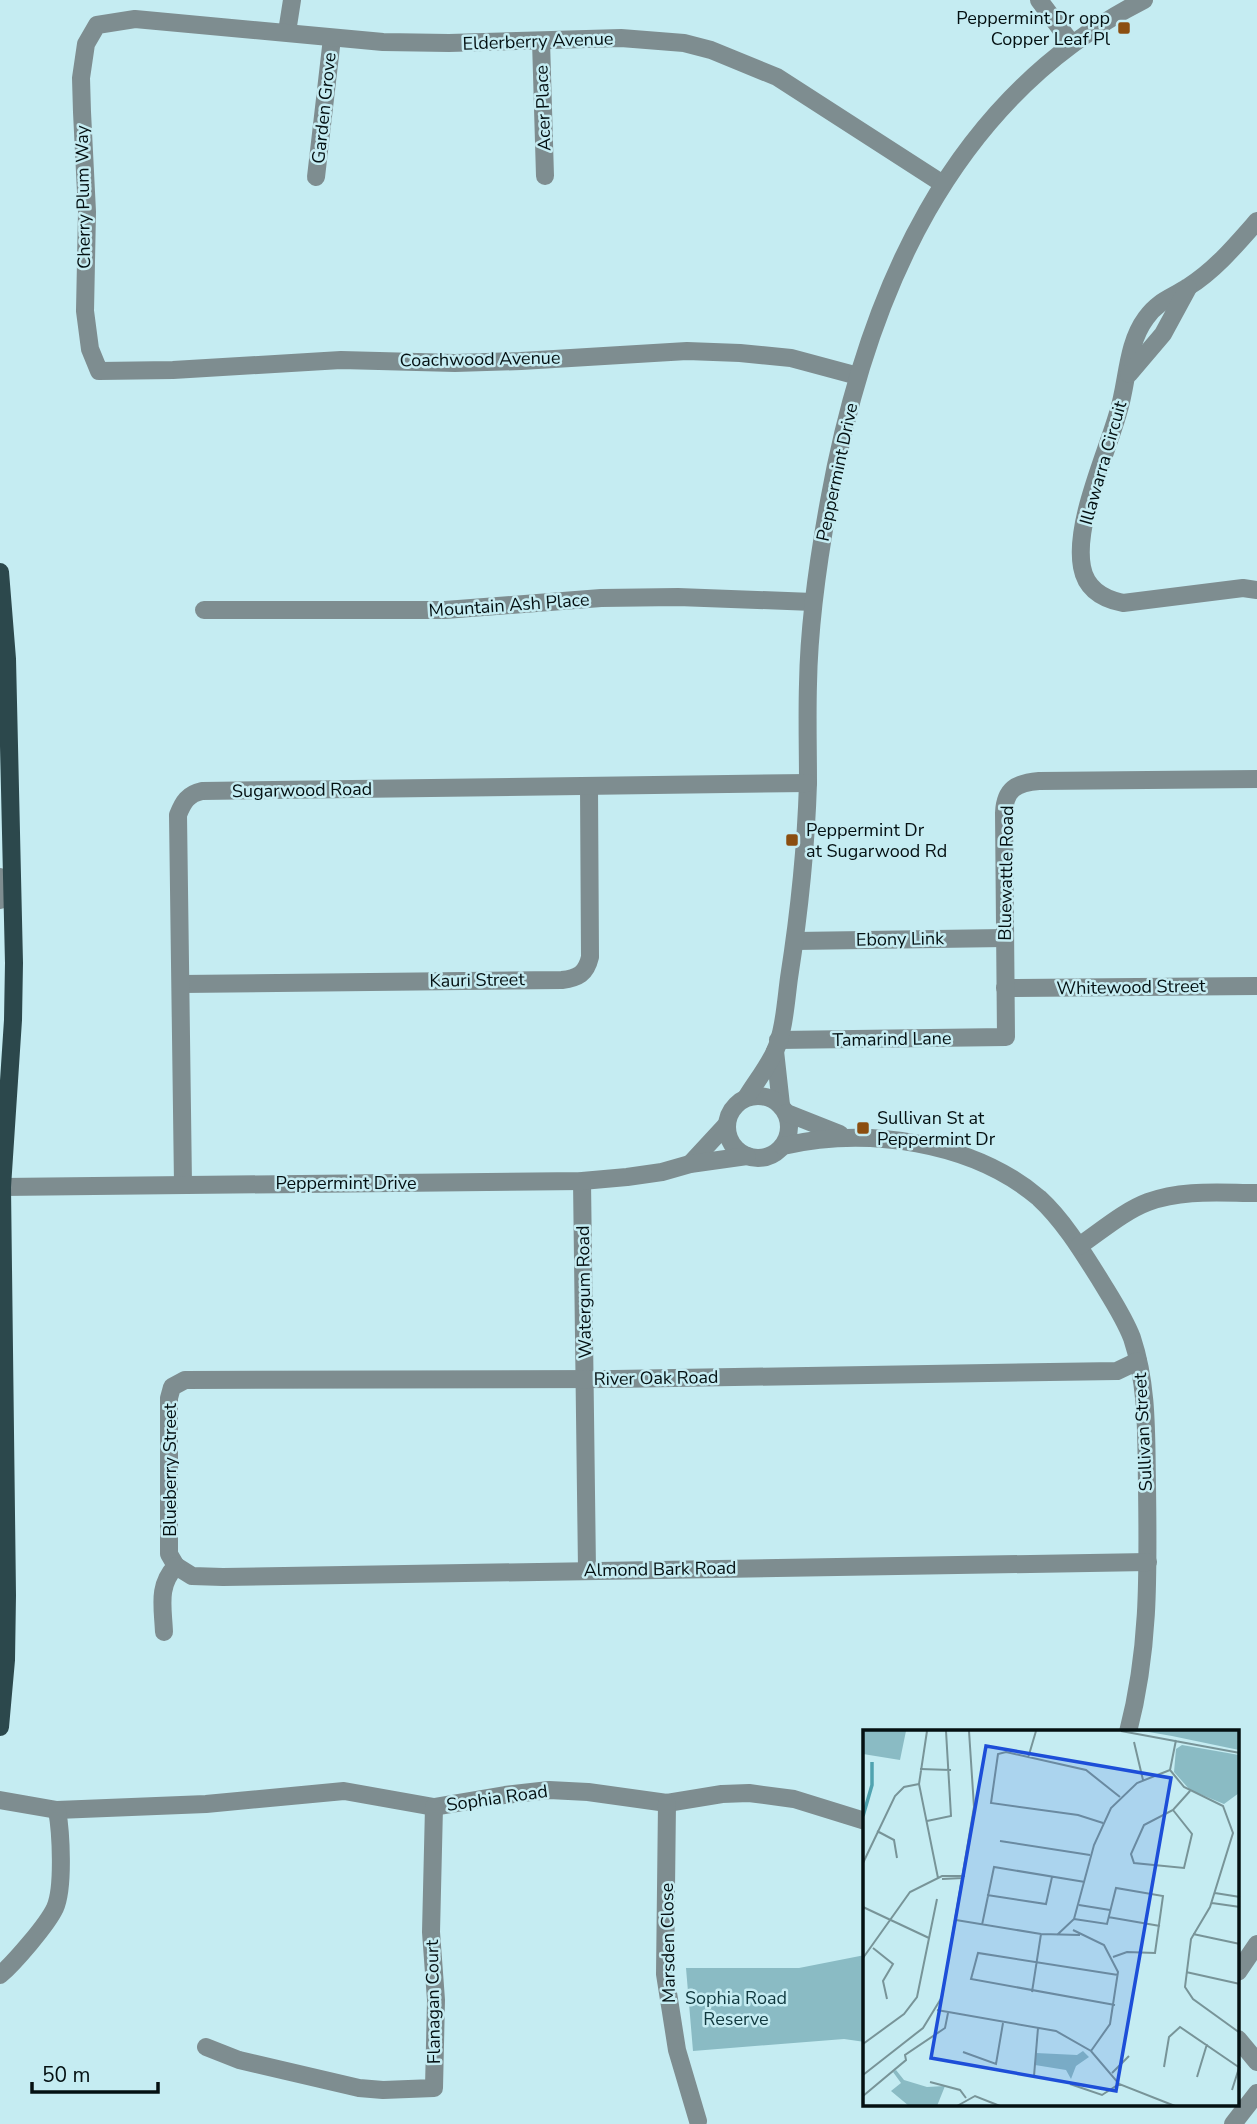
<svg xmlns="http://www.w3.org/2000/svg" width="1257" height="2124" viewBox="0 0 1257 2124" font-family="'Nunito Sans',sans-serif">
<style>
.green{fill:#8abbc4}
.lines{fill:none;stroke-linecap:round;stroke-linejoin:round}
.minor{stroke:#7e8d90;stroke-width:18}
.major{stroke:#2c484c;stroke-width:18}
.poi-dot{fill:#8b4e10;stroke:#c5ecf2;stroke-width:2.5}
.labels{text-anchor:middle;stroke-width:5;stroke-linejoin:round;paint-order:stroke}
.poi-label{font-size:18px;fill:#041012;stroke:#c5ecf2;text-anchor:start}
.street-label{font-size:18px;fill:#041012;stroke:#c5ecf2}
.park-label{font-size:18px;fill:#10383e;stroke:#c5ecf2}
.inset-river{fill:none;stroke:#50a3b0;stroke-width:3.5}
.inset-road{fill:none;stroke:#789498;stroke-width:2}
.view{fill:#1d4ed8;fill-opacity:0.15;stroke:#1d4ed8;stroke-width:3.5}
.inset-edge{fill:none;stroke:#041012;stroke-width:3.5}
</style>
<rect width="100%" height="100%" fill="#c5ecf2"/>
<polygon class="green" points="865,1955 865,2042 844,2039 693,2051 686,1968 799,1968"/>
<g class="lines">
<g class="minor">
<polyline points="1039,0 1072,44"/>
<polyline points="287,32 292,0"/>
<polyline points="541,41 545,176"/>
<polyline points="316,177 332,38"/>
<path d="M1257 221C1236 245 1215 270 1188 287 1172 298 1159 300 1146 318 1126 345 1128 382 1118 413 1106 455 1074 524 1082 567 1086 589 1103 599 1123 603L1243 588 1257 590"/>
<polyline points="1129,374 1163,334 1188,288"/>
<polyline points="858,376 791,358 740,353 687,351 521,361 455,363 341,360 173,370 99,371 90,349 85,311 87,212 82,112 81,78 86,44 97,25 135,19 383,42 449,43 621,38 684,43 711,50 777,77 943,184"/>
<polyline points="204,610 445,610 601,598 678,597 813,602"/>
<polyline points="0,877 12,882 0,900"/>
<polyline points="795,941 1005,938"/>
<path d="M181 984 562 980C578 978 586 974 590 957L589 787"/>
<polyline points="1005,988 1257,986"/>
<path d="M778 1040 1006 1037 1004 813C1005 789 1016 783 1039 781L1257 779"/>
<polyline points="775,1051 781,1105"/>
<circle cx="758" cy="1127" r="31"/>
<path d="M746 1098C755 1083 768 1067 775 1051 784 1032 786 1000 789 978 799 914 806 848 808 783 808 750 807 717 808 684 809 623 818 561 829 501 866 297 949 99 1144 0"/>
<polyline points="787,1113 840,1134"/>
<path d="M783 1146C866 1127 972 1141 1039 1198 1063 1220 1082 1251 1099 1278 1111 1298 1124 1317 1132 1338 1148 1386 1146 1436 1147 1485 1148 1571 1150 1648 1128 1732"/>
<polyline points="690,1164 727,1124"/>
<polyline points="582,1181 587,1570"/>
<path d="M183 1184 178 815C183 802 188 794 202 791L808 783"/>
<polyline points="2,1187 582,1181 627,1177 662,1172 690,1164 747,1156"/>
<path d="M1079 1246C1101 1231 1124 1211 1148 1202 1183 1189 1221 1193 1257 1193"/>
<polyline points="176,1566 169,1554 169,1398 172,1387 185,1380 614,1379 1117,1371 1138,1361"/>
<polyline points="176,1566 192,1576 223,1577 1148,1562"/>
<path d="M164 1632C163 1607 157 1586 176 1566"/>
<polyline points="0,1800 57,1810 206,1804 344,1791 434,1807 505,1795 549,1790 588,1792 667,1803 722,1794 749,1793 794,1799 865,1821"/>
<polyline points="667,1803 665,1974 677,2050 698,2121"/>
<polyline points="1238,1972 1257,1944"/>
<path d="M0 1975C14 1963 47 1925 55 1908 64 1888 61 1832 57 1810"/>
<polyline points="1238,2039 1257,2062"/>
<polyline points="206,2047 239,2060 359,2088 383,2090 434,2088 436,2000 431,1932 434,1807"/>
<polyline points="1233,2124 1257,2093"/>
</g>
<polyline class="major" points="0,572 7,659 14,963 13,1020 2,1187 7,1595 6,1660 0,1727"/>
</g>
<g class="poi-dot">
<rect x="1117" y="21" width="14" height="14" rx="3.5"/>
<rect x="785" y="833" width="14" height="14" rx="3.5"/>
<rect x="856" y="1121" width="14" height="14" rx="3.5"/>
</g>
<g class="labels">
<g class="poi-label">
<text x="1110" y="24" text-anchor="end">Peppermint Dr opp<tspan x="1110" dy="21">Copper Leaf Pl</tspan></text>
<text x="806" y="836">Peppermint Dr<tspan x="806" dy="21">at Sugarwood Rd</tspan></text>
<text x="877" y="1124">Sullivan St at<tspan x="877" dy="21">Peppermint Dr</tspan></text>
</g>
<g class="street-label">
<text transform="translate(538 41) rotate(-2)" y="6">Elderberry Avenue</text>
<text transform="translate(324 108) rotate(-84)" y="6">Garden Grove</text>
<text transform="translate(543 108) rotate(-92)" y="6">Acer Place</text>
<text transform="translate(83 197) rotate(-91)" y="6">Cherry Plum Way</text>
<text transform="translate(480 359) rotate(-1)" y="6">Coachwood Avenue</text>
<text transform="translate(1103 463) rotate(-74)" y="6">Illawarra Circuit</text>
<text transform="translate(837 472) rotate(-78)" y="6">Peppermint Drive</text>
<text transform="translate(509 605) rotate(-4)" y="6">Mountain Ash Place</text>
<text transform="translate(302 790) rotate(-1)" y="6">Sugarwood Road</text>
<text transform="translate(1006 873) rotate(-89)" y="6">Bluewattle Road</text>
<text transform="translate(900 939) rotate(-1)" y="6">Ebony Link</text>
<text transform="translate(477 980) rotate(-1)" y="6">Kauri Street</text>
<text transform="translate(1131 987) rotate(-1)" y="6">Whitewood Street</text>
<text transform="translate(892 1039) rotate(-1)" y="6">Tamarind Lane</text>
<text x="346" y="1189">Peppermint Drive</text>
<text transform="translate(584 1292) rotate(-91)" y="6">Watergum Road</text>
<text transform="translate(656 1378) rotate(-1)" y="6">River Oak Road</text>
<text transform="translate(1143 1432) rotate(-93)" y="6">Sullivan Street</text>
<text transform="translate(170 1470) rotate(-90)" y="6">Blueberry Street</text>
<text transform="translate(660 1569) rotate(-1)" y="6">Almond Bark Road</text>
<text transform="translate(497 1798) rotate(-8)" y="6">Sophia Road</text>
<text transform="translate(668 1943) rotate(-91)" y="6">Marsden Close</text>
<text transform="translate(433 2002) rotate(-91)" y="6">Flanagan Court</text>
</g>
<g class="park-label">
<text x="736" y="2004">Sophia Road<tspan x="736" dy="21">Reserve</tspan></text>
</g>
</g>
<g transform="translate(863 1730)">
<rect width="376" height="376" fill="#c5ecf2"/>
<path d="M0 1H43L37 30 0 24ZM280 1H376V20L309 6ZM319 15 376 25V63L361 74 327 60 311 42 313 19ZM220 321 226 327 213 336 208 349 203 340 172 335 173 323 214 325ZM33 340 41 350 64 357 82 356 74 376H46L28 361 38 353 30 342Z" fill="#8abbc4"/>
<path class="inset-river" d="M0 86 9 55V32"/>
<path class="inset-road" d="M64 1 56 54 75 148M258 1 377 23M313 10 307 40 321 57 360 76 370 103 347 177 328 209 322 257 330 269 377 303M271 12 280 50M165 28 173 1M57 39 88 40M310 80 329 104 321 138 271 133 268 124 281 95 310 80 327 61M64 91 88 86 83 1M240 93 215 85 128 73 135 24 143 22 223 40 257 67M14 101 31 110 34 128M137 111 227 125M0 133 32 66 41 57 56 54M79 149 100 148M352 163 377 167M124 165 183 174 189 147M349 173 377 177M216 175 247 180M0 177 66 208M245 187 297 196M211 189 244 194 253 158 300 166 292 223 264 222 250 227M93 190 178 204 217 205M119 195 131 137 222 152M210 200 241 215 255 242 247 294 228 321M330 204 377 214M194 205 211 189 231 115 248 78 274 53 307 40M10 218 30 234 20 251 24 269M0 228 47 162 79 146H102M323 242 377 254M169 262 178 204M252 275 108 249 115 223 255 245M74 280 193 301 228 321 256 354 312 376M0 314 41 284 54 267 74 169M100 322 133 334 140 293M301 337 306 307 317 297 377 338M249 343 266 326M0 345 60 298 79 267 111 77 106 1M171 346 175 298M334 347 344 314M67 352 97 360 103 368M207 354 239 365 256 354M369 360 376 338M0 366 43 330 42 325 82 298 85 283M94 376 112 366 137 376"/>
<path class="view" d="M123 16 308 48 253 361 68 328Z"/>
<rect width="376" height="376" class="inset-edge"/>
</g>
<path d="M32 2082v10h126v-10" fill="none" stroke="#041012" stroke-width="3.5"/>
<text x="42" y="2082" font-size="21" fill="#041012" stroke="#c5ecf2" stroke-width="5" paint-order="stroke">50 m</text>
</svg>
